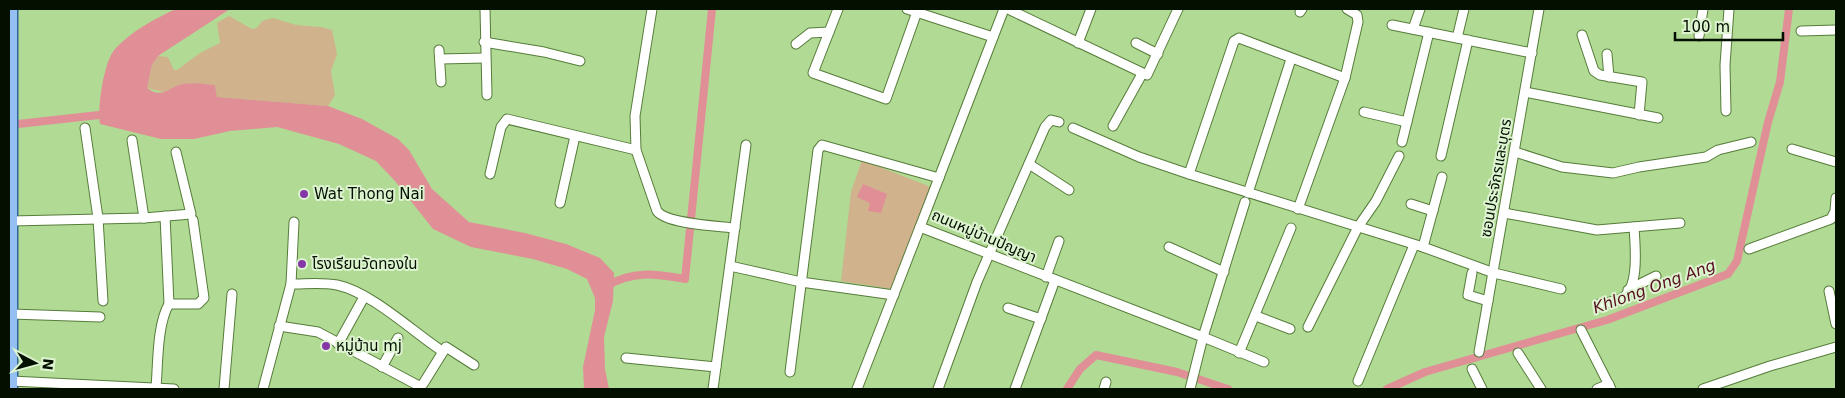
<svg xmlns="http://www.w3.org/2000/svg" width="1845" height="398" viewBox="0 0 1845 398" font-family="'DejaVu Sans','Noto Sans Thai',sans-serif">
<style>
.green{fill:#d0b28c}
.water{fill:#e18f97}
.lines{fill:none;stroke-linecap:round;stroke-linejoin:round}
.canal{stroke:#e18f97;stroke-width:8}
.street-casing{stroke:#567c3a;stroke-width:11}
.primary-casing{stroke:#326697;stroke-width:15}
.street{stroke:#fff;stroke-width:9}
.primary{stroke:#93bff2;stroke-width:12}
.poi-dot{fill:#8537a8;stroke:#def4d1;stroke-width:2}
.labels{text-anchor:middle;stroke-width:4;stroke-linejoin:round;paint-order:stroke}
.street-label{font-size:15px;fill:#031000;stroke:#def4d1}
.poi-label{font-size:15px;fill:#031000;stroke:#def4d1;text-anchor:start}
.water-label{font-size:16px;font-style:italic;fill:#580f20;stroke:#def4d1}
</style>
<rect width="100%" height="100%" fill="#b1da94"/>
<g class="green">
<polygon points="229,16 252,29 257,28 262,21 273,18 296,25 321,27 332,30 337,54 331,71 335,95 328,106 217,97 215,85 182,84 167,93 147,88 152,65 158,56 168,57 174,70 177,70 200,53 220,43 217,23"/>
<polygon points="862,160 931,187 892,289 841,281 851,192"/>
</g>
<g class="water">
<path d="M176 9H230L158 56 152 65 147 88C163 100 170 86 183 84 193 82 205 84 215 85L217 97 328 106 362 119 398 139 409 150 432 189 469 222 525 233 566 244 600 258 614 273 613 301 604 337 605 369 609 389H584L583 367 595 310V298L587 279 567 269 533 259 471 247 433 229 395 181 376 161 339 144 277 127 230 131 194 139H161L100 124C97 108 104 61 115 49 132 31 154 19 176 9Z"/>
<polygon points="863,184 887,194 881,213 868,211 870,203 857,197"/>
</g>
<g class="lines">
<g class="canal">
<polyline points="9,125 99,115 108,112"/>
<path d="M606 286C634 270 655 274 685 279L712 9"/>
<polyline points="1067,389 1080,369 1096,355 1177,372 1228,389"/>
<polyline points="1387,389 1425,372 1607,320 1728,274 1737,261 1768,122 1780,82 1789,9"/>
</g>
<defs>
<g id="street">
<polyline points="485,9 487,95"/>
<path d="M652 9 635 116 636 150 657 211C666 224 718 226 735 228"/>
<polyline points="838,9 813,73 886,99 918,9"/>
<polyline points="907,9 993,37"/>
<polyline points="1004,9 920,227 1203,337 1190,389"/>
<polyline points="1008,9 1147,75 1178,9"/>
<polyline points="1300,12 1302,9"/>
<polyline points="1392,25 1532,53"/>
<polyline points="1413,29 1420,9"/>
<polyline points="1801,31 1836,30"/>
<polyline points="1582,35 1594,71 1600,75 1642,82 1639,115"/>
<polyline points="1699,36 1703,9"/>
<polyline points="1457,38 1464,9"/>
<polyline points="484,42 544,52 580,61"/>
<polyline points="1078,43 1091,9"/>
<polyline points="1136,43 1158,54"/>
<polyline points="796,44 810,33 829,32"/>
<polyline points="439,50 441,82"/>
<polyline points="1607,54 1609,77"/>
<polyline points="440,59 485,58"/>
<polyline points="1525,92 1658,118"/>
<polyline points="1726,111 1725,65 1729,9"/>
<polyline points="1364,112 1407,122"/>
<polyline points="1113,126 1142,74"/>
<polyline points="85,128 98,218 103,301"/>
<polyline points="1073,128 1139,157 1189,174 1423,247 1494,273 1561,289"/>
<polyline points="132,140 144,218"/>
<polyline points="1402,142 1429,32"/>
<polyline points="1792,149 1836,162"/>
<polyline points="1515,152 1562,167 1613,173 1639,167 1706,157 1718,150 1751,142"/>
<polyline points="1441,156 1468,40"/>
<polyline points="1029,164 1069,190"/>
<polyline points="490,174 501,127 507,119 636,150"/>
<polyline points="1189,174 1234,41 1239,38 1345,78"/>
<polyline points="1248,193 1291,59"/>
<polyline points="1245,202 1203,337 1264,362"/>
<polyline points="560,203 575,136"/>
<polyline points="1411,204 1433,211"/>
<polyline points="1298,209 1345,78 1358,22 1357,15 1347,9"/>
<polyline points="1504,213 1597,230 1680,223"/>
<polyline points="165,216 169,304 198,304 204,298 193,220"/>
<polyline points="11,221 144,218 191,214 176,152"/>
<polyline points="1169,247 1224,272"/>
<polyline points="1423,247 1442,177"/>
<polyline points="1749,249 1831,219 1835,211 1836,198"/>
<polyline points="730,266 801,282 894,295"/>
<polyline points="1472,273 1468,295 1488,301"/>
<polyline points="1046,277 1059,241"/>
<polyline points="291,284 294,222"/>
<polyline points="1628,290 1656,276"/>
<polyline points="1829,291 1836,324"/>
<path d="M1599 304C1606 303 1615 302 1622 298 1640 288 1635 245 1634 227"/>
<polyline points="1008,308 1041,319"/>
<polyline points="11,314 100,317"/>
<polyline points="1256,316 1290,329"/>
<polyline points="279,326 318,332 419,386 423,384 446,347 474,365"/>
<polyline points="1308,327 1358,227 1376,201 1399,156"/>
<polyline points="1581,330 1611,389"/>
<polyline points="338,344 364,297"/>
<polyline points="1479,352 1539,9"/>
<polyline points="1239,353 1291,228"/>
<polyline points="1518,353 1541,389"/>
<polyline points="626,358 716,367"/>
<polyline points="382,367 398,338"/>
<polyline points="1472,369 1482,389"/>
<polyline points="790,372 818,150 822,145 939,178"/>
<polyline points="11,381 174,389"/>
<polyline points="1358,381 1414,245"/>
<path d="M156 388C158 364 157 324 169 304"/>
<polyline points="224,389 232,294"/>
<path d="M263 389 291 284C306 284 322 282 337 285 371 292 413 332 442 351"/>
<polyline points="713,389 746,145"/>
<polyline points="857,389 920,227"/>
<polyline points="938,389 977,282 1045,127 1051,120 1059,122"/>
<polyline points="1015,389 1055,280"/>
<polyline points="1104,389 1106,382"/>
<polyline points="1597,389 1609,384"/>
<polyline points="1703,389 1770,366 1836,347"/>
</g>
<polyline id="primary" points="11,389 11,9"/>
</defs>
<use href="#street" class="street-casing"/>
<use href="#primary" class="primary-casing"/>
<use href="#street" class="street"/>
<use href="#primary" class="primary"/>
</g>
<g class="poi-dot">
<circle cx="304" cy="194" r="5"/>
<circle cx="302" cy="264" r="5"/>
<circle cx="326" cy="346" r="5"/>
</g>
<g class="labels">
<g class="street-label">
<text transform="translate(1496 178) rotate(-80)" y="5">ซอนประจักรและบุตร</text>
<text transform="translate(984 236) rotate(23)" y="5">ถนนหมู่บ้านปัญญา</text>
</g>
<g class="poi-label">
<text x="314" y="199">Wat Thong Nai</text>
<text x="312" y="269">โรงเรียนวัดทองใน</text>
<text x="336" y="351">หมู่บ้าน mj</text>
</g>
<g class="water-label">
<text transform="translate(1654 286) rotate(-20)" y="6">Khlong Ong Ang</text>
</g>
</g>
<rect width="1845" height="398" fill="none" stroke="#031000" stroke-width="20"/>
<g transform="translate(35 363) rotate(96)" stroke="#def4d1" stroke-width="4" paint-order="stroke">
<path d="M0-4L9 19L0 12L-9 19Z" fill="#031000"/>
<text y="-8" font-size="14" font-weight="bold" text-anchor="middle" fill="#031000">N</text>
</g>
<path d="M1675 32v8h108v-8" fill="none" stroke="#031000" stroke-width="2.5"/>
<text x="1682" y="32" font-size="15" fill="#031000" stroke="#def4d1" stroke-width="4" paint-order="stroke">100 m</text>
</svg>
